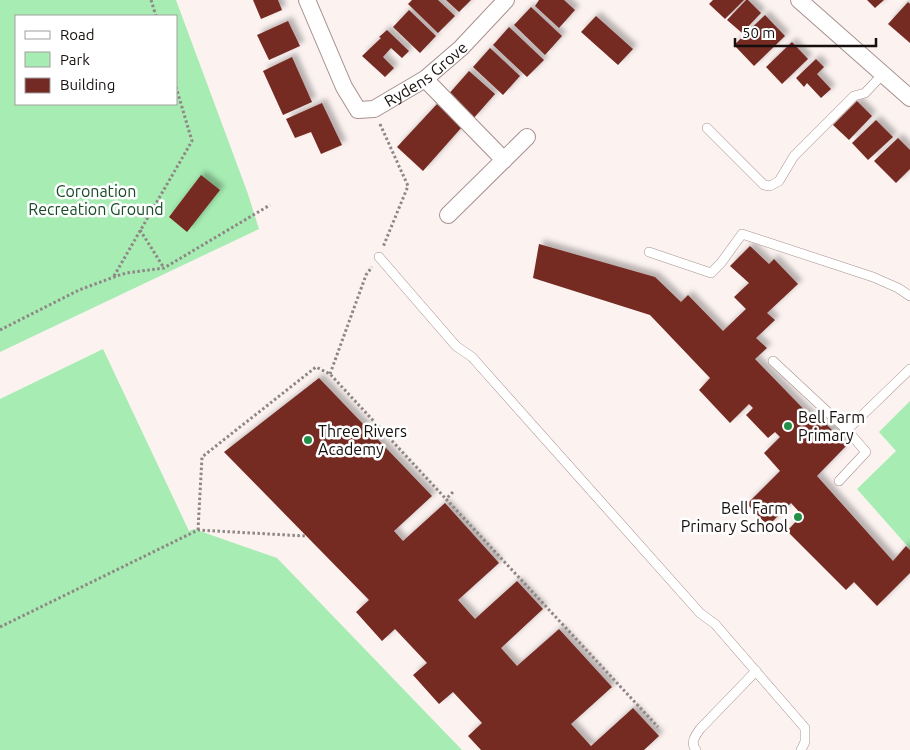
<svg xmlns="http://www.w3.org/2000/svg" width="910" height="750" viewBox="0 0 910 750" font-family="Ubuntu,sans-serif">
<style>
.green{fill:#a6ecb3;fill-rule:evenodd}
.building{fill:#742a24;filter:url(#shadow)}
.lines{fill:none;stroke-linecap:round;stroke-linejoin:round}
.lane-casing{stroke:#a6908d;stroke-width:10}
.street-casing{stroke:#a6908d;stroke-width:18}
.path{stroke:#8f8785;stroke-width:3;stroke-dasharray:2.5 2.5;stroke-linecap:butt}
.lane{stroke:#fff;stroke-width:9}
.street{stroke:#fff;stroke-width:16}
.poi-dot{fill:#228f47;stroke:#fff;stroke-width:2}
.labels{text-anchor:middle;stroke-width:5;stroke-linejoin:round;paint-order:stroke}
.street-label{font-size:16px;fill:#160f0e;stroke:#fff}
.park-label{font-size:16px;fill:#174a26;stroke:#fff}
.poi-label{font-size:16px;fill:#160f0e;stroke:#fff;text-anchor:start}
</style>
<defs>
<filter id="shadow"><feDropShadow dx="4.5" dy="-4.5" stdDeviation="2.5" flood-color="#0004"/></filter>
</defs>
<rect width="100%" height="100%" fill="#fcf3f1"/>
<g class="green">
<path d="M0 0H176L248 194 259 229 0 352ZM16 16H176V104H16Z"/>
<polygon points="103,349 189,531 194,529 277,558 462,750 0,750 0,399"/>
<polygon points="910,401 910,549 857,489 896,451 879,432"/>
</g>
<g class="building">
<polygon points="253,0 278,0 282,10 261,19"/>
<polygon points="412,0 438,0 455,16 438,33 408,4"/>
<polygon points="446,0 471,0 459,12"/>
<polygon points="539,0 564,0 575,10 559,28 535,6"/>
<polygon points="713,0 744,0 725,19 709,4"/>
<polygon points="746,0 748,0 761,13 742,33 727,20"/>
<polygon points="867,0 884,0 875,8"/>
<polygon points="908,2 910,4 910,43 888,24"/>
<polygon points="531,7 562,36 545,55 514,25"/>
<polygon points="409,10 436,36 420,53 393,27"/>
<polygon points="765,15 785,36 754,66 734,45"/>
<polygon points="596,16 633,49 618,65 581,32"/>
<polygon points="288,21 300,46 269,60 257,35"/>
<polygon points="509,27 544,60 527,77 493,45"/>
<polygon points="387,30 409,51 402,58 391,48 383,57 394,68 385,77 362,56 381,38 379,37"/>
<polygon points="792,42 808,59 782,84 766,67"/>
<polygon points="490,48 520,76 503,95 473,67"/>
<polygon points="292,57 312,102 283,115 263,71"/>
<polygon points="816,59 824,67 817,74 831,89 821,98 807,83 804,87 796,78"/>
<polygon points="469,71 495,94 473,119 447,96"/>
<polygon points="857,101 872,116 849,140 833,125"/>
<polygon points="322,103 342,145 321,154 311,132 295,138 286,119"/>
<polygon points="437,104 462,127 423,171 397,147"/>
<polygon points="876,120 893,137 868,160 852,143"/>
<polygon points="898,138 910,150 910,169 896,183 874,161"/>
<polygon points="201,175 220,190 187,232 169,217"/>
<polygon points="539,244 655,277 681,302 688,295 723,331 746,309 734,297 749,283 730,266 750,246 769,264 774,259 798,284 767,313 775,320 756,338 767,348 755,359 821,427 826,424 847,445 817,476 893,561 906,546 910,550 910,573 877,606 854,582 846,590 787,531 802,515 791,503 768,526 747,504 780,471 764,453 780,437 775,432 768,438 746,415 753,408 749,404 730,423 699,390 710,378 650,315 533,278"/>
<polygon points="319,378 432,496 394,531 403,541 445,503 499,563 458,600 475,619 517,581 543,609 501,648 517,666 559,629 612,687 571,724 591,746 633,708 659,736 644,750 481,750 468,736 482,723 453,692 439,704 413,675 427,663 395,629 382,641 356,612 369,600 224,452"/>
</g>
<g class="lines">
<defs>
<g id="lane">
<polyline points="707,128 764,185 770,186 779,181 794,156 854,96 865,93 883,74"/>
<polyline points="649,252 711,273 721,263 742,234 873,277 898,288 910,296"/>
<polyline points="379,257 456,346 472,357 700,613 715,624 805,728 805,742 801,750"/>
<polyline points="773,361 847,430 866,452 839,481"/>
<polyline points="847,430 910,369"/>
<path d="M696 750C690 743 695 736 700 729L756 671"/>
</g>
<g id="street">
<path id="s1" d="M307 0 344 87 358 110 374 109 425 79 461 48 506 0"/>
<polyline points="799,0 910,98"/>
<polyline points="425,79 504,160"/>
<polyline points="448,215 527,137"/>
</g>
</defs>
<use href="#lane" class="lane-casing"/>
<use href="#street" class="street-casing"/>
<g class="path">
<polyline points="151,0 156,16"/>
<polyline points="380,124 408,186 383,247"/>
<polyline points="140,230 164,268"/>
<polyline points="114,276 192,141 176,87"/>
<polyline points="0,330 79,290 114,277 126,273 164,268 270,205"/>
<polyline points="330,374 366,275 372,267"/>
<polyline points="453,492 446,499 658,727"/>
<polyline points="198,530 202,457 316,367 330,374 446,499"/>
<polyline points="0,627 198,530 305,536"/>
</g>
<use href="#lane" class="lane"/>
<use href="#street" class="street"/>
</g>
<g class="poi-dot">
<circle cx="788" cy="426" r="5"/>
<circle cx="308" cy="440" r="5"/>
<circle cx="798" cy="517" r="5"/>
</g>
<g class="labels">
<g class="street-label">
<text dy="6" stroke="none"><textPath href="#s1" startOffset="200">Rydens Grove</textPath></text>
</g>
<g class="park-label">
<text x="96" y="197">Coronation<tspan x="96" dy="18">Recreation Ground</tspan></text>
</g>
<g class="poi-label">
<text x="798" y="423">Bell Farm<tspan x="798" dy="18">Primary</tspan></text>
<text x="318" y="437">Three Rivers<tspan x="318" dy="18">Academy</tspan></text>
<text x="788" y="514" text-anchor="end">Bell Farm<tspan x="788" dy="18">Primary School</tspan></text>
</g>
</g>
<rect x="15" y="15" width="162" height="90" fill="#ffffff" stroke="#a29f9f"/>
<rect x="25" y="31" width="25" height="8" fill="#ffffff" stroke="#a29f9f"/>
<text x="60" y="40" font-size="15" fill="#160f0e">Road</text>
<rect x="25" y="52" width="25" height="15" fill="#a6ecb3" stroke="#a29f9f"/>
<text x="60" y="65" font-size="15" fill="#160f0e">Park</text>
<rect x="25" y="78" width="25" height="15" fill="#742a24" stroke="#a29f9f"/>
<text x="60" y="90" font-size="15" fill="#160f0e">Building</text>
<path d="M735 38v8h141v-8" fill="none" stroke="#160f0e" stroke-width="2.5"/>
<text x="742" y="38" font-size="15" fill="#160f0e" stroke="#ffffff" stroke-width="4" paint-order="stroke">50 m</text>
</svg>
